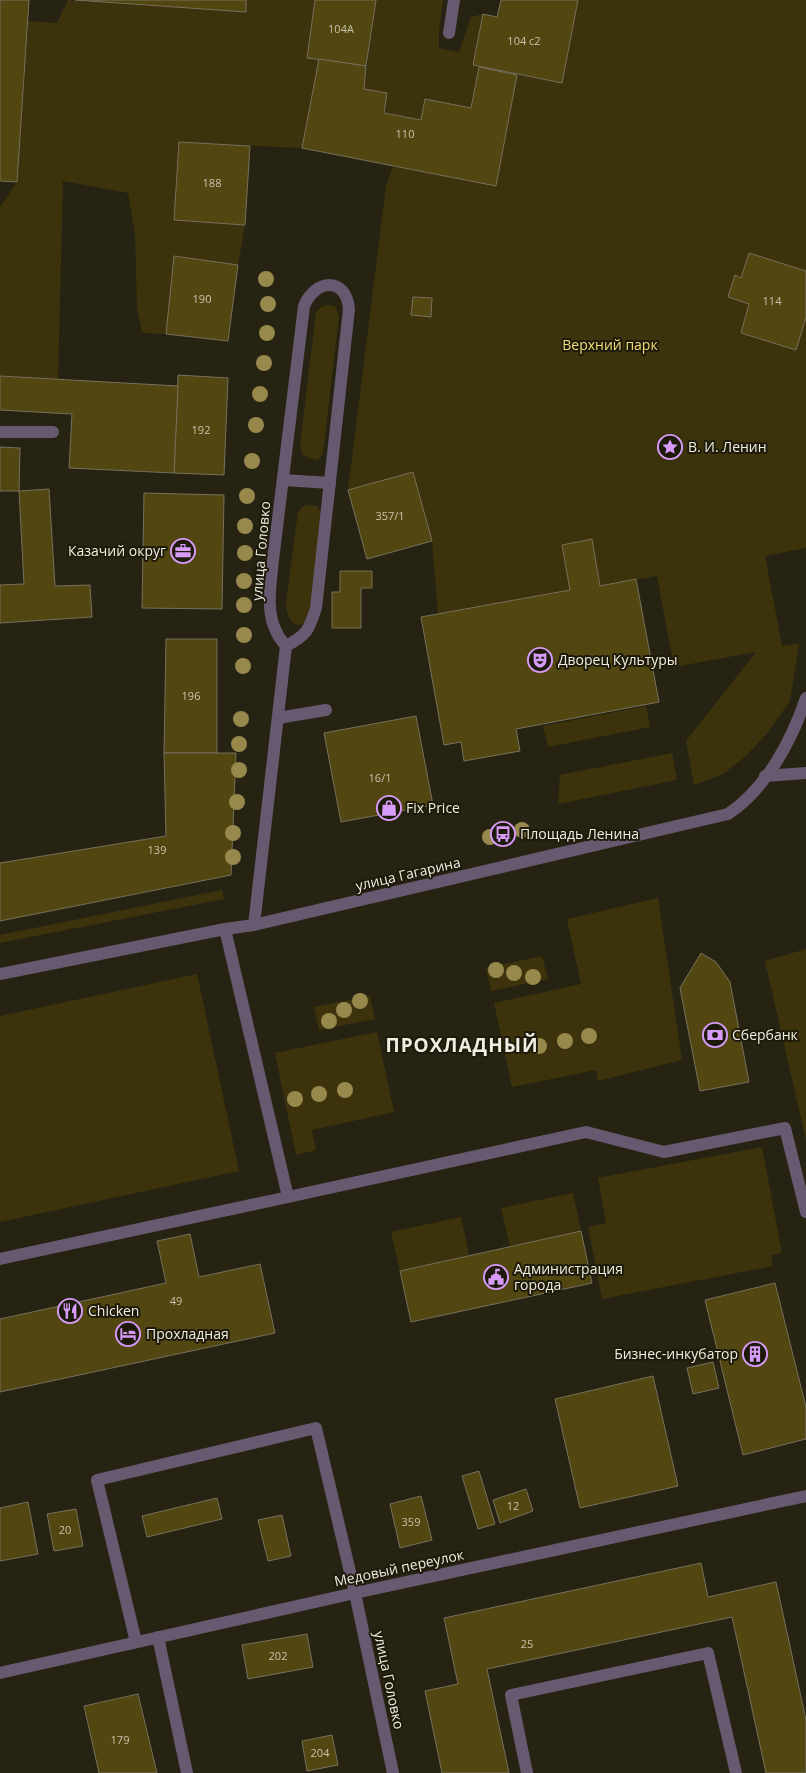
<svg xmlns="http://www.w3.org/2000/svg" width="806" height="1773" viewBox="0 0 806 1773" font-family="'Open Sans',sans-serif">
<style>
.green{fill:#3c330d}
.building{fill:#524611;stroke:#76715d}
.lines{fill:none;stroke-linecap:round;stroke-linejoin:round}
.minor{stroke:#675970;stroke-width:12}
.tree{fill:#97884c}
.labels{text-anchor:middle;stroke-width:4;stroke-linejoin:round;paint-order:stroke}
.number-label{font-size:11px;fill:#c8c3ae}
.park-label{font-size:14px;fill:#f3db7b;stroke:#1e1a09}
.poi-label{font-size:14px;fill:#f0ede2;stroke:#1e1a09;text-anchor:start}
.street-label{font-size:14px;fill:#f0ede2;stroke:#1e1a09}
.district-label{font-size:19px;font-weight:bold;letter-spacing:1px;fill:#f0ede2;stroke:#1e1a09}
</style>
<rect width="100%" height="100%" fill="#272312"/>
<g class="green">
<polygon points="68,0 245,12 246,0 315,0 307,57 319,59 302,148 179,142 174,220 245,225 238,265 174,256 166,334 142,333 137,307 135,233 128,193 63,181 58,379 0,376 0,207 17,182 28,21 57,23"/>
<polygon points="376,0 443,0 439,32 439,48 459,52 471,17 483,14 473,65 479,67 471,108 425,99 421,120 384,113 387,93 364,89"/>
<polygon points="578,0 806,0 806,548 765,556 782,646 799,644 790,701 768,732 746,756 723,774 694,785 686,741 756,652 674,667 657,576 600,586 591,539 562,545 570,590 438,614 432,541 413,472 348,490 386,186 393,166 496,186 517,75 562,83"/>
<polygon points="327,305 335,306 339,316 323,454 317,460 309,458 302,454 300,445 316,312 321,307"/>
<path d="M309 505 317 506 322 514 309 619C295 634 286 617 286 603L298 512 302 507Z"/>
<polygon points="646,706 650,727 548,747 543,726"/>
<polygon points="672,753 677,780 558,804 560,775"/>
<polygon points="222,890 224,899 0,943 0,935"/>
<polygon points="658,898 682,1060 598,1081 596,1070 512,1087 494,1003 581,984 567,919"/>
<polygon points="806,949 806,1140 765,961"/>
<polygon points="542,956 548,979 491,991 486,968"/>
<polygon points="197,974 239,1171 0,1222 0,1016"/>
<polygon points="370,996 375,1019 319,1030 314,1007"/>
<polygon points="377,1032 394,1112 312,1130 316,1150 296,1155 275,1053"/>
<polygon points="762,1147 782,1253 771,1255 773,1266 602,1299 588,1227 606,1223 598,1178"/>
<polygon points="573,1193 581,1231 510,1246 501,1208"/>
<polygon points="461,1217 469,1255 400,1271 391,1232"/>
</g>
<g class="building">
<polygon points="0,0 29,0 17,182 0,181"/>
<polygon points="75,0 246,0 246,12"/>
<polygon points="315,0 376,0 366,66 307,58"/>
<polygon points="501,0 578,0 562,83 473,65 483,14 497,17"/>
<polygon points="319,59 366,66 364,89 387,93 384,113 421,120 425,99 471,108 479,67 517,75 496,186 302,148"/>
<polygon points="179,142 250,146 245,225 174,220"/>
<polygon points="749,253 806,271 806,317 796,350 741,333 749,304 728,297 735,275 741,278"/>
<polygon points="174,256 238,265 228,341 166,334"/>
<polygon points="413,297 432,298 431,317 411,315"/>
<polygon points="178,375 228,378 224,475 174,473"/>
<polygon points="0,376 178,386 174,473 69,468 72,414 0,410"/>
<polygon points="0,447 20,448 19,491 0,491"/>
<polygon points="413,472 432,541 367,559 348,490"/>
<polygon points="49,489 55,586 90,585 92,617 0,623 0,585 24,584 19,491"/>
<polygon points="144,493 224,495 222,609 142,608"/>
<polygon points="592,539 600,586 636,579 659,702 516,729 520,751 464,761 461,742 444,745 421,617 570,590 562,545"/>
<polygon points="340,571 372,571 372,588 361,588 361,628 332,628 332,592 340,592"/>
<polygon points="166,639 217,639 217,753 164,753"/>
<polygon points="416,716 433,805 341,822 324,733"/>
<polygon points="164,753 236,753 231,875 0,921 0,863 166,836"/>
<polygon points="701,953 716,962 730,982 749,1082 700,1091 680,988"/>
<polygon points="581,1231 592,1283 411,1322 400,1271"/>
<polygon points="190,1234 199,1277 260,1264 275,1333 0,1392 0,1319 166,1283 157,1241"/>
<polygon points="775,1283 806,1407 806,1439 743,1455 705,1300"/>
<polygon points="713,1362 719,1388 693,1394 687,1368"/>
<polygon points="653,1376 678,1486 580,1508 555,1399"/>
<polygon points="479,1471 495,1524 478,1529 462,1476"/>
<polygon points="526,1489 533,1511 500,1523 493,1500"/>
<polygon points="421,1496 432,1540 400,1548 390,1504"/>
<polygon points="217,1498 222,1519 147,1537 142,1516"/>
<polygon points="28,1502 38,1554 0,1561 0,1508"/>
<polygon points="76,1509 83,1546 54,1551 47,1514"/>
<polygon points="282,1515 291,1556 268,1561 258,1520"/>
<polygon points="701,1563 708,1597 776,1582 806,1720 806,1773 766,1773 732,1617 487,1669 509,1773 442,1773 425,1691 458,1684 444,1618"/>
<polygon points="307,1634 313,1667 248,1679 242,1645"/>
<polygon points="138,1694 157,1773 99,1773 84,1706"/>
<polygon points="332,1735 338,1765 307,1771 302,1741"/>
</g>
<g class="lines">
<g class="minor">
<polyline points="449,33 454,0"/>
<polyline points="0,432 53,432"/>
<polyline points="283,480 330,483"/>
<polyline points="278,718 326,710"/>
<polyline points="765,776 806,773"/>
<path d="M254 925 286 646C283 642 279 638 277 633 265 612 271 582 273 560L304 306C315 279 346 276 349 309L316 608C309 630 307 635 286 646"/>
<path d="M0 974 225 929 254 925 728 814C766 789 792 740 806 698"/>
<polyline points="288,1197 586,1132 664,1152 785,1128 806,1212"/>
<polyline points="0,1259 288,1197 225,929"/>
<polyline points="158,1637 187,1773"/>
<polyline points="136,1642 97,1480 316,1428 355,1593 393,1773"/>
<polyline points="0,1673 355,1593 806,1496"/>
<polyline points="527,1773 511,1695 708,1653 736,1773"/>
</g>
</g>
<g class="tree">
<circle cx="266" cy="279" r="8"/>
<circle cx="268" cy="304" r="8"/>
<circle cx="267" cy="333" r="8"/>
<circle cx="264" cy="363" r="8"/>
<circle cx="260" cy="394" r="8"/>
<circle cx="256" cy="425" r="8"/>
<circle cx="252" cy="461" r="8"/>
<circle cx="247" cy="496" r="8"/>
<circle cx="245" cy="526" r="8"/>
<circle cx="245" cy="553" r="8"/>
<circle cx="244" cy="581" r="8"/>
<circle cx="244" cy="605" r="8"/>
<circle cx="244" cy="635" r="8"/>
<circle cx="243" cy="666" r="8"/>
<circle cx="241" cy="719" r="8"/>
<circle cx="239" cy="744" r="8"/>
<circle cx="239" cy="770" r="8"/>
<circle cx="237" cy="802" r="8"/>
<circle cx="522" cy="830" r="8"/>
<circle cx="233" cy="833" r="8"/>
<circle cx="490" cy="837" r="8"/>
<circle cx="233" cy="857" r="8"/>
<circle cx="496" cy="970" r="8"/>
<circle cx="514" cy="973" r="8"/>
<circle cx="533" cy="977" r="8"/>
<circle cx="360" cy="1001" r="8"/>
<circle cx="344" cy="1010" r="8"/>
<circle cx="329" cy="1021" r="8"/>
<circle cx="589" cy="1036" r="8"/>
<circle cx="565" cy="1041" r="8"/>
<circle cx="539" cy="1046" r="8"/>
<circle cx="345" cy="1090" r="8"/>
<circle cx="319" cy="1094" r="8"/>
<circle cx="295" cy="1099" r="8"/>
</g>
<defs>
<symbol id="sight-ring" viewBox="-11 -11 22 22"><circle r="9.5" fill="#1e1a09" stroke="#d79bf9" stroke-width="1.5"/><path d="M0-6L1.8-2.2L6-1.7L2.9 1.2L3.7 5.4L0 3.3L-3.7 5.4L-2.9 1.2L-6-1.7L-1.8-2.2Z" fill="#d79bf9"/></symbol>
<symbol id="office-ring" viewBox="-11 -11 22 22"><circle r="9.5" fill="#1e1a09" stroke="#d79bf9" stroke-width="1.5"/><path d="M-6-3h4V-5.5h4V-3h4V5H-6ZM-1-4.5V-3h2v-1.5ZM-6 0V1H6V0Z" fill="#d79bf9"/></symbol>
<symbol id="theatre-ring" viewBox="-11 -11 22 22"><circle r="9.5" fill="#1e1a09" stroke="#d79bf9" stroke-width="1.5"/><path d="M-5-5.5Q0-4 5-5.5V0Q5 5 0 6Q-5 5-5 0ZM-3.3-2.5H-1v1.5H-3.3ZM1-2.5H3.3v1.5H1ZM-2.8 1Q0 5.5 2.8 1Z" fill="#d79bf9"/></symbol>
<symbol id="shop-ring" viewBox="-11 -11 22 22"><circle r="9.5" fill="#1e1a09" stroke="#d79bf9" stroke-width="1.5"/><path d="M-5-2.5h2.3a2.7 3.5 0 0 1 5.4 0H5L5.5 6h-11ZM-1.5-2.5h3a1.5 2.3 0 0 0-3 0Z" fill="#d79bf9"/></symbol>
<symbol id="bus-ring" viewBox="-11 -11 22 22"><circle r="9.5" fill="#1e1a09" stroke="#d79bf9" stroke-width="1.5"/><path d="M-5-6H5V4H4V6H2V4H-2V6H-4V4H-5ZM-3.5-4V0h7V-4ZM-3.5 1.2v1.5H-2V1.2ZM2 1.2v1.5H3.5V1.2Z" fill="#d79bf9"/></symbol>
<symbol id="bank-ring" viewBox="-11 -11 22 22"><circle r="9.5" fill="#1e1a09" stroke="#d79bf9" stroke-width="1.5"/><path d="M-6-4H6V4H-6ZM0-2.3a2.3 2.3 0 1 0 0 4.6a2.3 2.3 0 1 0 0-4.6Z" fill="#d79bf9"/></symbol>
<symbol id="civic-ring" viewBox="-11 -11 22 22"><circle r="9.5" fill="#1e1a09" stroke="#d79bf9" stroke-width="1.5"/><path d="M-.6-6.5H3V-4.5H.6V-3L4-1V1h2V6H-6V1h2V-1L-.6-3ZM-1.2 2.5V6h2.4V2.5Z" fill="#d79bf9"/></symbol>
<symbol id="restaurant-ring" viewBox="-11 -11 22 22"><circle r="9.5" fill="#1e1a09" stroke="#d79bf9" stroke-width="1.5"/><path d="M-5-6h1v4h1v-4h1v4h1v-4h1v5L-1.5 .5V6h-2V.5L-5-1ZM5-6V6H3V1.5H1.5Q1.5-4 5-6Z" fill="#d79bf9"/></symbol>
<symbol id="hotel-ring" viewBox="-11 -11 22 22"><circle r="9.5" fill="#1e1a09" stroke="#d79bf9" stroke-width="1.5"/><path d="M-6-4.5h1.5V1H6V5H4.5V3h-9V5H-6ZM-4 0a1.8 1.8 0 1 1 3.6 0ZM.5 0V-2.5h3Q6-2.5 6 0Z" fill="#d79bf9"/></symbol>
<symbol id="building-ring" viewBox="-11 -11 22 22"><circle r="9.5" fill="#1e1a09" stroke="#d79bf9" stroke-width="1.5"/><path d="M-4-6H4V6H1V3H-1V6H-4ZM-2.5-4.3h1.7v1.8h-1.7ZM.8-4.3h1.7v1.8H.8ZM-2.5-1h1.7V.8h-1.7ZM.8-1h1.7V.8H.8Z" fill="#d79bf9"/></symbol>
</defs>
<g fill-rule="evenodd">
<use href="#sight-ring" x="656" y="433" width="28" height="28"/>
<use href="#office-ring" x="169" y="537" width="28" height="28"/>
<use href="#theatre-ring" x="526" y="646" width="28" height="28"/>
<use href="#shop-ring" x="375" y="794" width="28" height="28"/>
<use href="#bus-ring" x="489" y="820" width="28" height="28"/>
<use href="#bank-ring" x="701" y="1021" width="28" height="28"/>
<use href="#civic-ring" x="482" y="1263" width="28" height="28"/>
<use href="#restaurant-ring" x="56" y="1297" width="28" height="28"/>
<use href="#hotel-ring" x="114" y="1320" width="28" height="28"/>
<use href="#building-ring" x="741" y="1340" width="28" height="28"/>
</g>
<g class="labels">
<g class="number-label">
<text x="341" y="33">104А</text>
<text x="524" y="45">104 с2</text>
<text x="405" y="138">110</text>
<text x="212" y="187">188</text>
<text x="202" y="303">190</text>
<text x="772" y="305">114</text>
<text x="201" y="434">192</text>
<text x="390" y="520">357/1</text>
<text x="191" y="700">196</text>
<text x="380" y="782">16/1</text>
<text x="157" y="854">139</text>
<text x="176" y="1305">49</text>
<text x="513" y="1510">12</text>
<text x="411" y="1526">359</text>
<text x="65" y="1534">20</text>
<text x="527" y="1648">25</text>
<text x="278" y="1660">202</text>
<text x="120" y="1744">179</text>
<text x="320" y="1757">204</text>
</g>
<g class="park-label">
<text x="610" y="350">Верхний парк</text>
</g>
<g class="poi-label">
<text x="688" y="452">В. И. Ленин</text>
<text x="166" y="556" text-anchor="end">Казачий округ</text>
<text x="558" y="665">Дворец Культуры</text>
<text x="406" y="813">Fix Price</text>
<text x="520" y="839">Площадь Ленина</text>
<text x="732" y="1040">Сбербанк</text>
<text x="514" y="1274">Администрация<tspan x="514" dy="16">города</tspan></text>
<text x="88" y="1316">Chicken</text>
<text x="146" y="1339">Прохладная</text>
<text x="738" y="1359" text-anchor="end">Бизнес-инкубатор</text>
</g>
<g class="street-label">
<text transform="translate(261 551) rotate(-85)" y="5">улица Головко</text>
<text transform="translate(408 874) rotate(-13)" y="5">улица Гагарина</text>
<text transform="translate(399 1568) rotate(-12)" y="5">Медовый переулок</text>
<text transform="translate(389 1680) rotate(78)" y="5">улица Головко</text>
</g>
<g class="district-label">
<text x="462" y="1052">ПРОХЛАДНЫЙ</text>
</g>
</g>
</svg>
